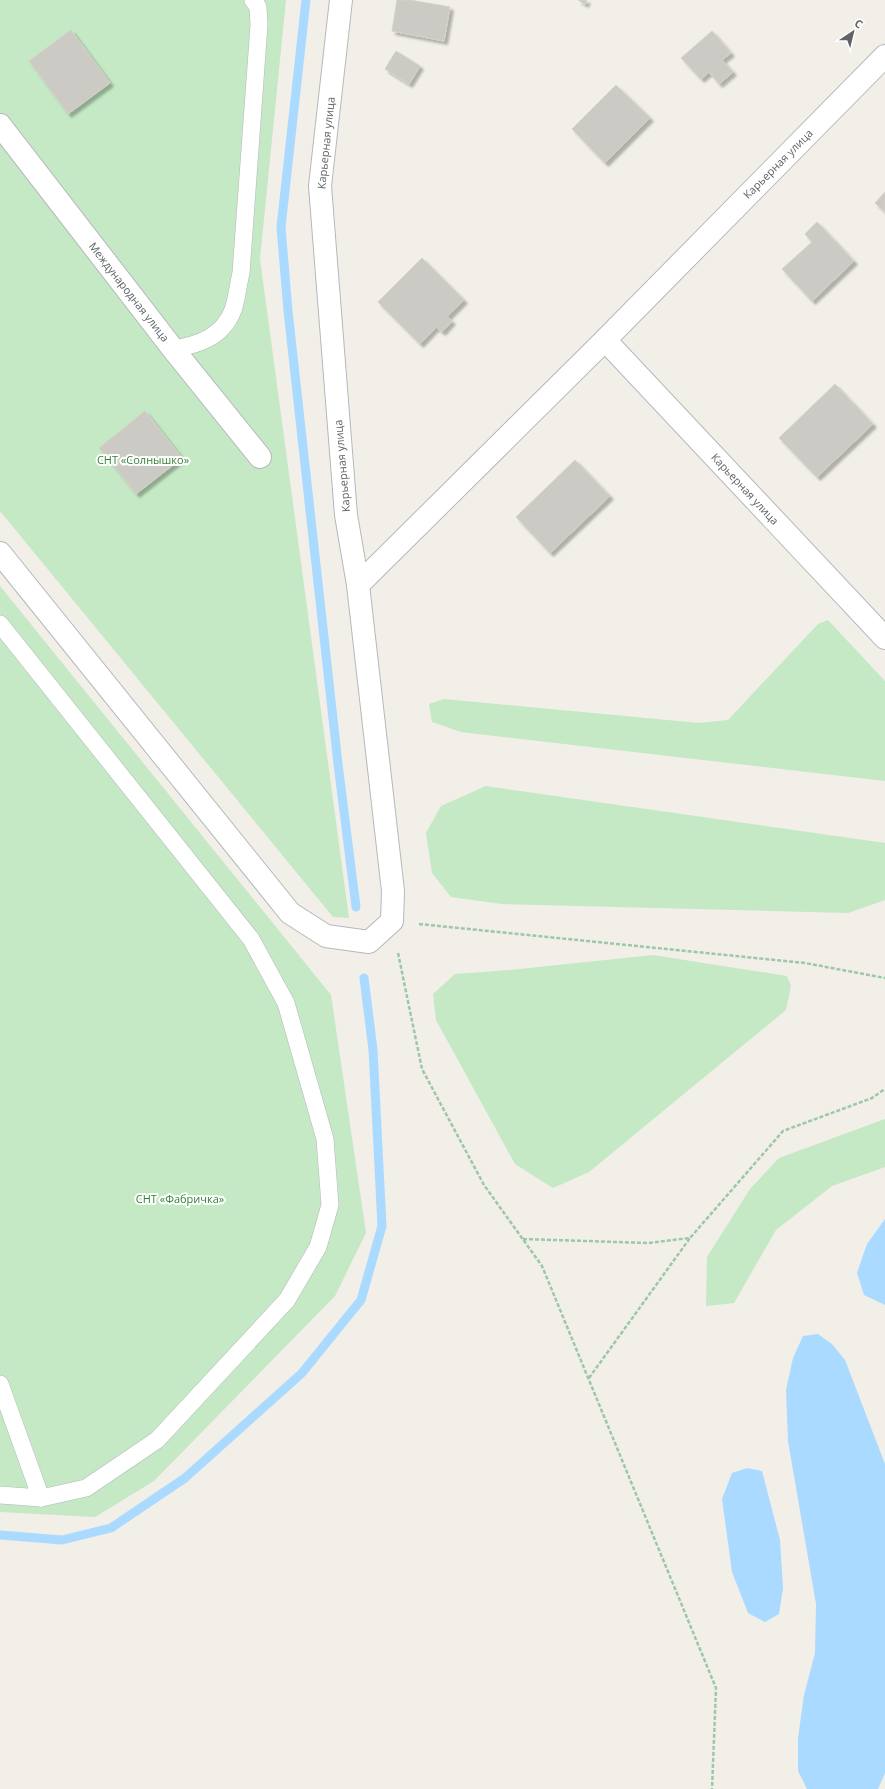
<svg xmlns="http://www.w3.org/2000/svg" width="885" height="1789" viewBox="0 0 885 1789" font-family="'Open Sans',sans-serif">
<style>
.green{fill:#c5e8c5}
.water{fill:#aadaff}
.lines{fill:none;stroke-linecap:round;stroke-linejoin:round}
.stream{stroke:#aadaff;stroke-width:9}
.building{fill:#cccac5;stroke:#d6d1c6;filter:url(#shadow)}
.lane-casing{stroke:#b5b8bc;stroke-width:18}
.street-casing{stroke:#b5b8bc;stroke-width:24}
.path{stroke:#9cc7a9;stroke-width:2.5;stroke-dasharray:4 2;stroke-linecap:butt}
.lane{stroke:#fff;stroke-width:17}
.street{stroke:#fff;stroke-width:22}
.labels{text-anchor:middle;stroke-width:4;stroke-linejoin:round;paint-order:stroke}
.street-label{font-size:11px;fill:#5f6368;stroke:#fff}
.park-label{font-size:11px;fill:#348238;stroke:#fff}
</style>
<defs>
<filter id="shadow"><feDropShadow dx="3.5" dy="3.5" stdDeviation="1" flood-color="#0004"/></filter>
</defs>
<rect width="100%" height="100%" fill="#f1efe8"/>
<g class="green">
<polygon points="0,0 286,0 260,259 349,918 333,917 0,511"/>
<polygon points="0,586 331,995 366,1233 335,1296 154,1481 95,1517 0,1512"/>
<polygon points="828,620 885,681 885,781 461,732 432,722 429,704 444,699 699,723 728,720 818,624"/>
<polygon points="486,786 885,843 885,900 848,913 502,904 451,897 432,873 426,833 441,806"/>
<polygon points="653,955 787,976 791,986 786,1010 589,1172 553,1188 515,1164 436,1020 433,994 455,974 510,970"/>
<polygon points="885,1119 885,1167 832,1186 776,1230 734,1303 706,1306 707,1257 750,1189 779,1158"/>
</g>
<g class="water">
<polygon points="885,1219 885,1305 864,1295 857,1273 867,1244"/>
<polygon points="818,1334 832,1344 845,1360 885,1464 885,1773 878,1789 807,1789 798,1771 798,1738 804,1695 815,1653 816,1604 788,1441 786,1390 793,1358 803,1336"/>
<polygon points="747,1468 762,1471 780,1540 783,1588 779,1614 765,1622 748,1613 732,1572 722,1499 732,1473"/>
</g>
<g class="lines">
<g class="stream">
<polyline points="306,0 281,227 288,311 338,764 356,907"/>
<polyline points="0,1535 62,1540 111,1528 185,1478 302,1373 361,1300 382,1226 373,1050 364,978"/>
</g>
</g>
<g class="building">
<polygon points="397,0 410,0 450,7 444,41 392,31"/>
<polygon points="578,0 587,0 585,4"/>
<polygon points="71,30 110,83 68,114 29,61"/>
<polygon points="712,31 731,53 722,60 733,72 719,84 709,72 701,79 681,58"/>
<polygon points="396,51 420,66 409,84 385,69"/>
<polygon points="616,85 650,118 605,163 572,129"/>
<polygon points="885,192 885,212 875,203"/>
<polygon points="817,222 854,261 812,301 782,269 812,242 805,234"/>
<polygon points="422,258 464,300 447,317 452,321 442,332 436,327 420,344 378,302"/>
<polygon points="835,384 873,424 817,477 779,438"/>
<polygon points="145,411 182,458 136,494 99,448"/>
<polygon points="575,460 610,496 550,553 516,517"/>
</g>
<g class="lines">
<defs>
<g id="lane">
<path d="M173 349C198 345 223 337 233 310 237 299 238 285 241 273L259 25 258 7 253 0"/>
<polyline points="0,624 251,939 286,1003 325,1139 330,1205 318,1247 287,1300 157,1440 86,1488 41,1498"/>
<polyline points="0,1384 41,1498 0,1495"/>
</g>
<g id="street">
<polyline points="0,125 173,349 260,457"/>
<polyline points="605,340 885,56"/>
<polyline points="0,553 290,913 326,936 369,942 392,921 393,891 358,585 346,515 320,186 341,0"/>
<polyline points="358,585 605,340 885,638"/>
</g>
</defs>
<use href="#lane" class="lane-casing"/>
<use href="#street" class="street-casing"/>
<g class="path">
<polyline points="419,924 805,963 885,978"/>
<polyline points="398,953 422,1069 484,1185 542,1266 716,1688 712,1789"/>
<polyline points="523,1239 648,1243 690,1238 783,1131 872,1098 885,1089"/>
<polyline points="589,1378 690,1238"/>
</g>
<use href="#lane" class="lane"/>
<use href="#street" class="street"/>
</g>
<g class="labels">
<g class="street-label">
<text transform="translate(326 143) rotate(-84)" y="4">Карьерная улица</text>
<text transform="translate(778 164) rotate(-45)" y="4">Карьерная улица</text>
<text transform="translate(129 292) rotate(52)" y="4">Международная улица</text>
<text transform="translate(342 466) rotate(-95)" y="4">Карьерная улица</text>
<text transform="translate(745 489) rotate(47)" y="4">Карьерная улица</text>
</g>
<g class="park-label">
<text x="143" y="464">СНТ «Солнышко»</text>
<text x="180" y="1203">СНТ «Фабричка»</text>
</g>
</g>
<g transform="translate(853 32) rotate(35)" stroke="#ffffff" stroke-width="3" paint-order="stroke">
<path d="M0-3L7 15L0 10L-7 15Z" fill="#5f6368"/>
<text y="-6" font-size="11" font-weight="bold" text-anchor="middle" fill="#5f6368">С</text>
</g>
</svg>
